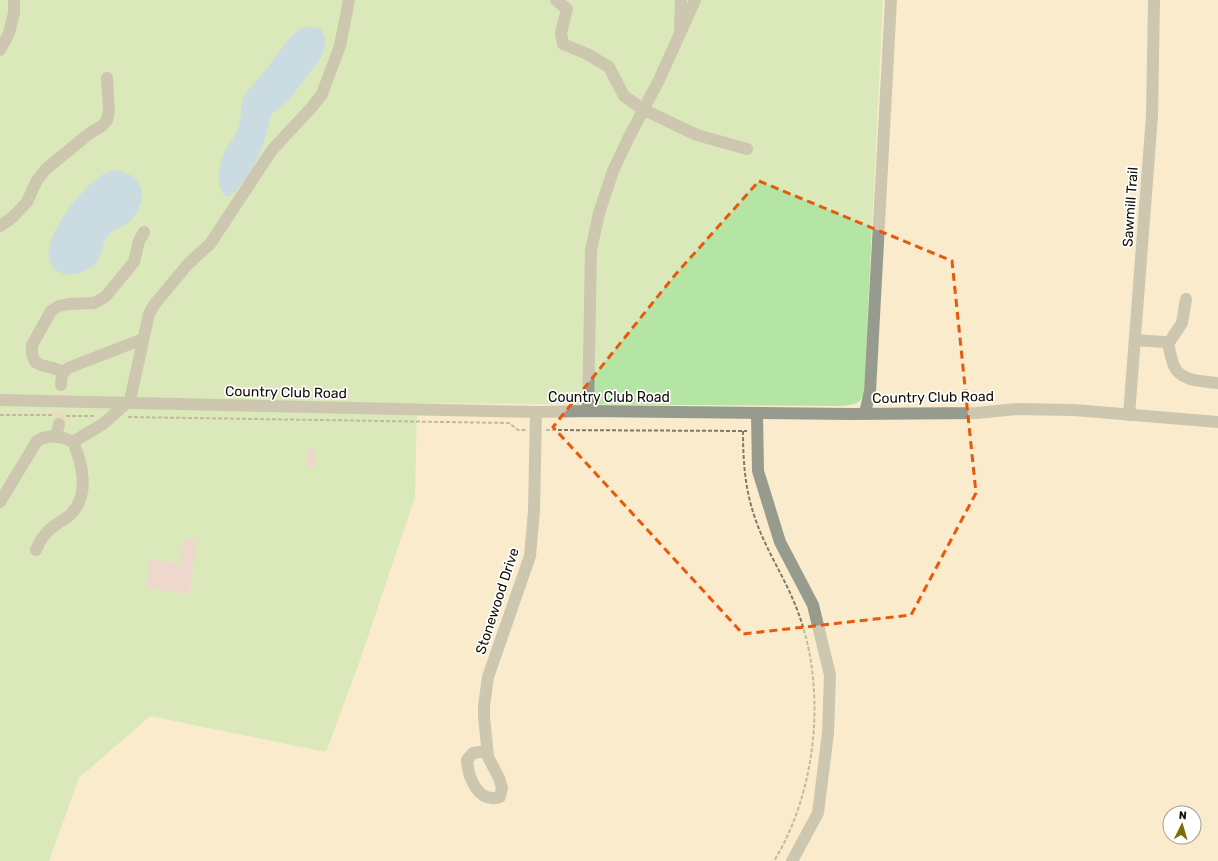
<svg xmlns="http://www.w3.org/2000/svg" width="1218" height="861" viewBox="0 0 1218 861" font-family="Rubik,sans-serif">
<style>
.green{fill:#b5e5a5}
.water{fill:#91cafd}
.building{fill:#e1bfcf}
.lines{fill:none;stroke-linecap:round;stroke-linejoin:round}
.minor-tunnel{stroke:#d6caae;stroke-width:12;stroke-dasharray:12 6;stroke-linecap:butt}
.path{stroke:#837a66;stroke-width:2;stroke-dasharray:4 2;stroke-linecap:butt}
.minor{stroke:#979b8e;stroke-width:12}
.marked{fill:none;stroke:#e8590c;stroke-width:3;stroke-dasharray:8 5;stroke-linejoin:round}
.labels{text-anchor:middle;stroke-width:3.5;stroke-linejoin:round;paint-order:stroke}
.street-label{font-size:14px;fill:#110c03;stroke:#fff}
</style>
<rect width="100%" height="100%" fill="#f9ebcc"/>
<path class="green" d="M0 0H883L864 392C860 406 854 404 841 406L417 403 415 497 359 663 326 752 150 716 79 778 49 861H0Z"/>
<g class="water">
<path d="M304 27H315L321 29 325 37V44L321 57 289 100 271 114C264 146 256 174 229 197L224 195C215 184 219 165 224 153 228 144 235 137 238 129 242 118 240 106 244 95 253 85 262 75 270 64 281 50 288 36 304 27Z"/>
<path d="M114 170C144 173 150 199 131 220 125 227 114 229 108 235 106 237 105 241 104 243 102 249 100 258 96 263 92 268 80 273 74 274 69 275 62 274 57 271 29 251 79 191 98 178 103 174 108 172 114 170Z"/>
</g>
<g class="building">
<rect x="307" y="450" width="9" height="17"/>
<polygon points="184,539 197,541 189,594 146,587 150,559 180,564"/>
</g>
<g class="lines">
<polyline class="minor-tunnel" points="59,424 61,385"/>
<g class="path">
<polyline points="0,415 54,415"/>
<polyline points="66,416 96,416"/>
<polyline points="128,417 509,423 518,430 526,430"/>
<polyline points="546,430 747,431"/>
<path d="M743 431C743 462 745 489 755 518 766 551 786 579 798 612 827 689 817 791 774 861"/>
</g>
<g class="minor">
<polyline points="556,0 567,9 561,33 563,44 587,54 609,67 624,96 644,110 697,135 747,149"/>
<polyline points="680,27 681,0"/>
<polyline points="0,50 9,33 14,13 14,0"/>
<polyline points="0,226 13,217 27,202 37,180 46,169 90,133 102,126 107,120 109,110 107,78"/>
<path d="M1135 340 1164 342 1168 344C1170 351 1171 359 1174 366 1181 382 1203 381 1218 383"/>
<polyline points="1168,344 1182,323 1186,299"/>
<polyline points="64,372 53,368 41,365 35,362 32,354 32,345 51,311 59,306 68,304 94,303 105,297 134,262 139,241 144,232"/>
<polyline points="61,385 62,374 68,368 143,339"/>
<polyline points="0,400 536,412 588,411 852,414 977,413 1017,409 1074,410 1218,422"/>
<polyline points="588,411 591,250 599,213 613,171 629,137 659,80 695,0"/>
<polyline points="757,413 758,471 780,542 813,605 830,675 828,733 818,813 792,861"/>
<polyline points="865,413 870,391 891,0"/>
<polyline points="1129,415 1152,116 1154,0"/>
<polyline points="56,437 59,424"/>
<polyline points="73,442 103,424 130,400 149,314 154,305 188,264 210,244 272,150 312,107 322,94 340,46 349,0"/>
<path d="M0 502 37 441C48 434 62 436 73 442 83 465 90 496 70 515 65 519 59 522 54 526 45 532 40 540 36 550"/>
<path d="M487 751 473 753 467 760C468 777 478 804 500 797L502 788 499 778 488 757 484 716V706L488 677 530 556 534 511 536 412"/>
</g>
</g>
<path d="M0 0H1218V861H0ZM759 181 952 261 976 493 911 615 743 634 553 427 675 275Z" fill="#f9ebcc" fill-opacity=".55" fill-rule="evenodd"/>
<path class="marked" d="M759 181 952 261 976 493 911 615 743 634 553 427 675 275Z"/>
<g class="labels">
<g class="street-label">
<text transform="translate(1130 207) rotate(-86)" y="5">Sawmill Trail</text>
<text transform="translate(286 392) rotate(1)" y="5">Country Club Road</text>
<text x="609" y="402">Country Club Road</text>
<text transform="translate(933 397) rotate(-1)" y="5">Country Club Road</text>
<text transform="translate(497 601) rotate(-72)" y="5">Stonewood Drive</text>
</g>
</g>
<g transform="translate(1182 825) rotate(5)"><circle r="19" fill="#ffffff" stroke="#a09e9a"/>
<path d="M0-3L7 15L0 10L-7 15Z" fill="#7d6d08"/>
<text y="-6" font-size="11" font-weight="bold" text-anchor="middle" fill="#110c03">N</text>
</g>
</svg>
